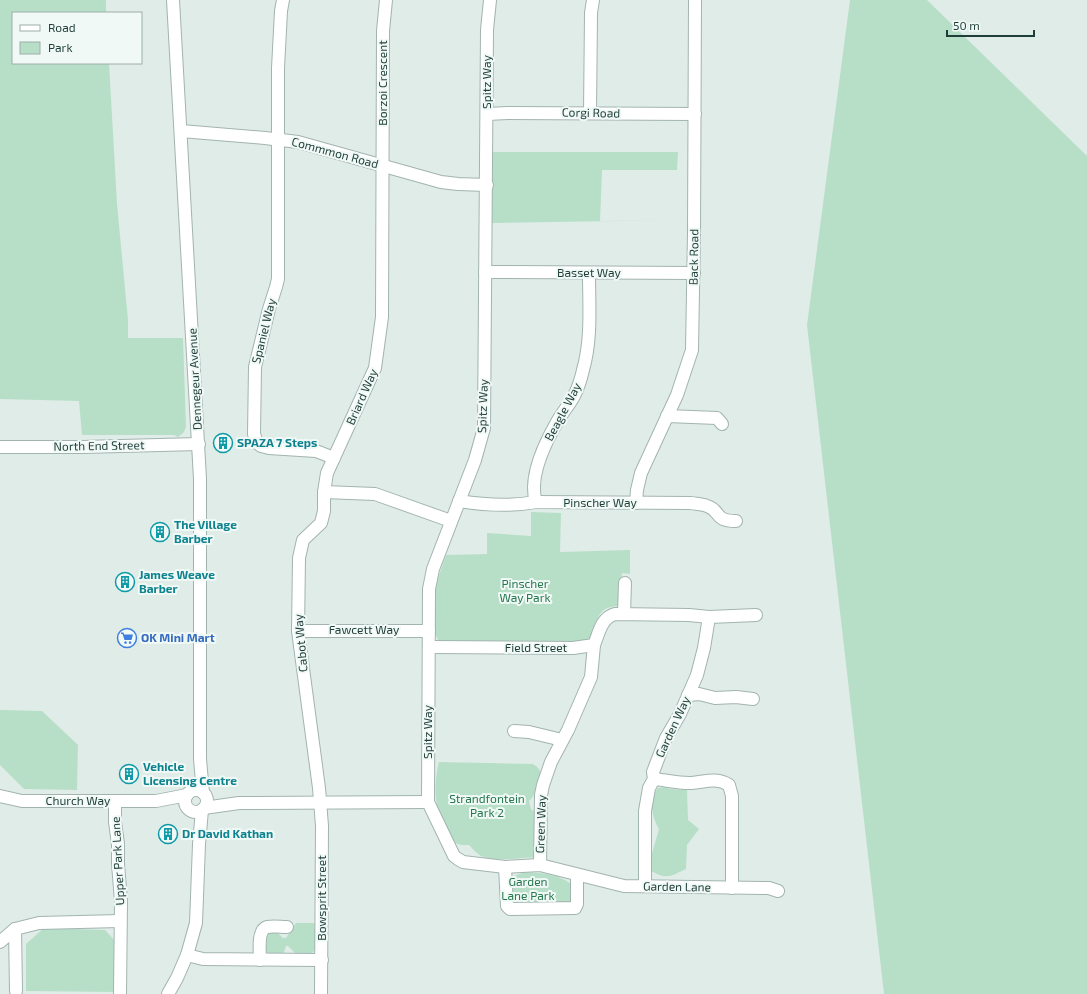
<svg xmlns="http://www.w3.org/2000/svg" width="1087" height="994" viewBox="0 0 1087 994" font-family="'Exo 2',sans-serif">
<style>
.green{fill:#b7dfc7}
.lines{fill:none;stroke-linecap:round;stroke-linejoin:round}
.minor-casing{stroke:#a2b4b0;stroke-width:14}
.minor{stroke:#fff;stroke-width:12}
.labels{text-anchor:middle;stroke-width:4;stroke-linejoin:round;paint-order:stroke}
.street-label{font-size:12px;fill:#1f3e39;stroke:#f1f9f6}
.culture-label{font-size:12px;font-weight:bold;fill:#0d838f;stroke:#f1f9f6;text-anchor:start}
.park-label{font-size:12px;fill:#26784f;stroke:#f1f9f6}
.shop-label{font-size:12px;font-weight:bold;fill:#366cbe;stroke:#f1f9f6;text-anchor:start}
</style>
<rect width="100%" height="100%" fill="#e0ece8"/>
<g class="green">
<polygon points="0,0 106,0 106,13 13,13 13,63 109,63 117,204 128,320 128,338 183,338 186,427 184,432 178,437 174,435 82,435 79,401 0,399"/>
<polygon points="850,0 927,0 1087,156 1087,994 884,994 807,325"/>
<polygon points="492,152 678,152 677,170 602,170 600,221 677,220 492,223"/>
<path d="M531 512 561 513 560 552 630 550V574L622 573 620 606C596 606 598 620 591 639L583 643 447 644 438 640 434 631 435 593 436 584 446 555 487 554V533L531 536Z"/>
<polygon points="0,710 42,711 78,745 77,790 24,789 0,765"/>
<path d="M439 762 533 764C534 765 537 766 538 768 546 777 536 794 529 801L531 809 536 813V857C520 858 495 862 481 856 477 854 472 848 469 845 452 846 446 838 445 821 432 811 435 776 439 762Z"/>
<path d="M665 787 670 789 687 790 688 820 699 829 687 845 686 869C671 876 667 880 651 871V857L659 829C652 817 648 800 658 788Z"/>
<path d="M525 872C542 873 561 874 573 886L574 902 513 905 511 877Z"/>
<path d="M296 923H314C317 927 316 931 316 936 316 952 315 955 298 956L288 946H286L284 952 279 956C262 954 264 948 266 933 274 930 277 932 283 938H286Z"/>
<polygon points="44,928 105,930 116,942 115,992 26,991 26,944"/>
</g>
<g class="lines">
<defs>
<g id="minor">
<polyline points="173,0 200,479 200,759 203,793"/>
<polyline points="283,0 281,11 278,68 278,279 276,287 269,309 255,367 254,434 257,443 261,446 269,448 316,451 334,458"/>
<polyline points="490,0 487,30 484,428 475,460 433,569 429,589 428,802 454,856 458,859 463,862 505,867 540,865 624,886 769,888 778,891"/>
<polyline points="590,113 591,13 593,0"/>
<polyline points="487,114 508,113 695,114"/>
<polyline points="181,131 265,138 298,142 441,182 458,184 487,185"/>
<polyline points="485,272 694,273"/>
<polyline points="667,416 717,418 722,424"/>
<polyline points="0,447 82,447 199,444"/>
<polyline points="324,492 375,494 451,521"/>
<path d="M459 501C484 505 510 507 536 502L691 503C696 504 702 504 707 506 721 510 713 521 736 521"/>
<path d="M536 502C528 477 545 443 557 422 562 413 569 405 574 396 578 388 581 379 583 370 592 338 589 306 589 273"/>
<polyline points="636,503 637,490 641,473 677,395 692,350 694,233 695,0"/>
<polyline points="624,614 625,583"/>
<polyline points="298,631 429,631"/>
<path d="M429 647 573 648 594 645C599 633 601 618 615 614L689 615 709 617 756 615"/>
<polyline points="688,695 699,694 715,698 736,697 753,699"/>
<polyline points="514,731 529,732 562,740"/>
<path d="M654 779C665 780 677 783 689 783 702 783 716 776 729 785L732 796V888"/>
<circle cx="196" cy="801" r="11"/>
<polyline points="0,796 22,801 156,801 187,795"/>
<polyline points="115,801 115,822 118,844 118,864 121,901 120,994"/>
<polyline points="204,808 239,803 428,802"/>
<polyline points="540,865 541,795 543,785 551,762 568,730 591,677 594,645"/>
<polyline points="505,867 507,906 510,909 575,908 577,904 577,875"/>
<polyline points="645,886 645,811 649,788 654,779 653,772 666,738 680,714 697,675 704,648 709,617"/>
<polyline points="15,929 16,991"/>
<polyline points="0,942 15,929 39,923 120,921"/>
<polyline points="187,955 203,959 322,960"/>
<path d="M260 960C260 952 257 930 267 927 273 926 281 927 287 927"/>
<polyline points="168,994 177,978 187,955 196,923 199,844 202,810"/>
<polyline points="321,994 322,826 319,788 298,631 299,558 303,540 321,523 324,511 324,492 327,473 375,368 382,317 383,31 386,0"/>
</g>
</defs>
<use href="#minor" class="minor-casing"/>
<use href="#minor" class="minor"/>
</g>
<defs>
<symbol id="building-ring" viewBox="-11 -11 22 22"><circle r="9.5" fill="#f1f9f6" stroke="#0f9aa8" stroke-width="1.5"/><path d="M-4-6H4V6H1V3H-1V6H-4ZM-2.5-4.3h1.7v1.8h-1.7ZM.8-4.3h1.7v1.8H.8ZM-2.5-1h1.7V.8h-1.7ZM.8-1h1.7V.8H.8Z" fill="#0f9aa8"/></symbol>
<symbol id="supermarket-ring" viewBox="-11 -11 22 22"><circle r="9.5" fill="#f1f9f6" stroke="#3f7fe0" stroke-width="1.5"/><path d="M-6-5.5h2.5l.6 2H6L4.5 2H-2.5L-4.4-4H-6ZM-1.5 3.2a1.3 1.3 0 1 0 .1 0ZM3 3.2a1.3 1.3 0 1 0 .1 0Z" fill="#3f7fe0"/></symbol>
</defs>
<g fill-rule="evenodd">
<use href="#building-ring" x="212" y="432" width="22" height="22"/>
<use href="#building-ring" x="149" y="521" width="22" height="22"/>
<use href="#building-ring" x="114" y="571" width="22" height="22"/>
<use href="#supermarket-ring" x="116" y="627" width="22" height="22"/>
<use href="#building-ring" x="118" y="763" width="22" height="22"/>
<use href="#building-ring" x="157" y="823" width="22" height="22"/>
</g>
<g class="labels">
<g class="street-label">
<text transform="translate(487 82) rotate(-90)" y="4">Spitz Way</text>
<text transform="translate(383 83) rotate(-90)" y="4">Borzoi Crescent</text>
<text transform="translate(591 113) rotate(1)" y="4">Corgi Road</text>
<text transform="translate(335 153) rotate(15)" y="4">Commmon Road</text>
<text transform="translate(694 257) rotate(-89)" y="4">Back Road</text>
<text x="589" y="277">Basset Way</text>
<text transform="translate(264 331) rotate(-76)" y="4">Spaniel Way</text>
<text transform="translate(195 379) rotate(-93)" y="4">Dennegeur Avenue</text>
<text transform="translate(362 397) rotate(-66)" y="4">Briard Way</text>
<text transform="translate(483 406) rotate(-88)" y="4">Spitz Way</text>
<text transform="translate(563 412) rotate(-62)" y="4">Beagle Way</text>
<text transform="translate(99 446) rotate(-1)" y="4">North End Street</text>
<text x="600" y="507">Pinscher Way</text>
<text x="364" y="634">Fawcett Way</text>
<text transform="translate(301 643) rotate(-95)" y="4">Cabot Way</text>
<text x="536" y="652">Field Street</text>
<text transform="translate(673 727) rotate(-65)" y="4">Garden Way</text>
<text transform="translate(428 732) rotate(-90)" y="4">Spitz Way</text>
<text x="78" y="805">Church Way</text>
<text transform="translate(541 824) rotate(-88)" y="4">Green Way</text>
<text transform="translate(118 861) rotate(-93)" y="4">Upper Park Lane</text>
<text transform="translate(677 887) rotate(1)" y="4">Garden Lane</text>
<text transform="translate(322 898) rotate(-90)" y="4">Bowsprit Street</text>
</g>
<g class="culture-label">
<text x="237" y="447">SPAZA 7 Steps</text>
<text x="174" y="529">The Village<tspan x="174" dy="14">Barber</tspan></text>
<text x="139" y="579">James Weave<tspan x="139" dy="14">Barber</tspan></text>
<text x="143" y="771">Vehicle<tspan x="143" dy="14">Licensing Centre</tspan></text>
<text x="182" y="838">Dr David Kathan</text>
</g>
<g class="park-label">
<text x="525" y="588">Pinscher<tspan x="525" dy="14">Way Park</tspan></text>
<text x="487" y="803">Strandfontein<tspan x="487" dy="14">Park 2</tspan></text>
<text x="528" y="886">Garden<tspan x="528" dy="14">Lane Park</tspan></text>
</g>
<g class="shop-label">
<text x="141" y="642">OK Mini Mart</text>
</g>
</g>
<rect x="12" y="12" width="130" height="52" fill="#f1f9f6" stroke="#9daeaa"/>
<rect x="20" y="25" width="20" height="6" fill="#ffffff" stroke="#9daeaa"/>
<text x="48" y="32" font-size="12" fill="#1f3e39">Road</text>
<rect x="20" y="42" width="20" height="12" fill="#b7dfc7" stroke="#9daeaa"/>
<text x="48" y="52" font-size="12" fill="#1f3e39">Park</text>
<path d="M947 30v6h87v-6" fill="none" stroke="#1f3e39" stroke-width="2"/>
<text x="953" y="30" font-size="12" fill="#1f3e39" stroke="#f1f9f6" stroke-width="3" paint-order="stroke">50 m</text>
</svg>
